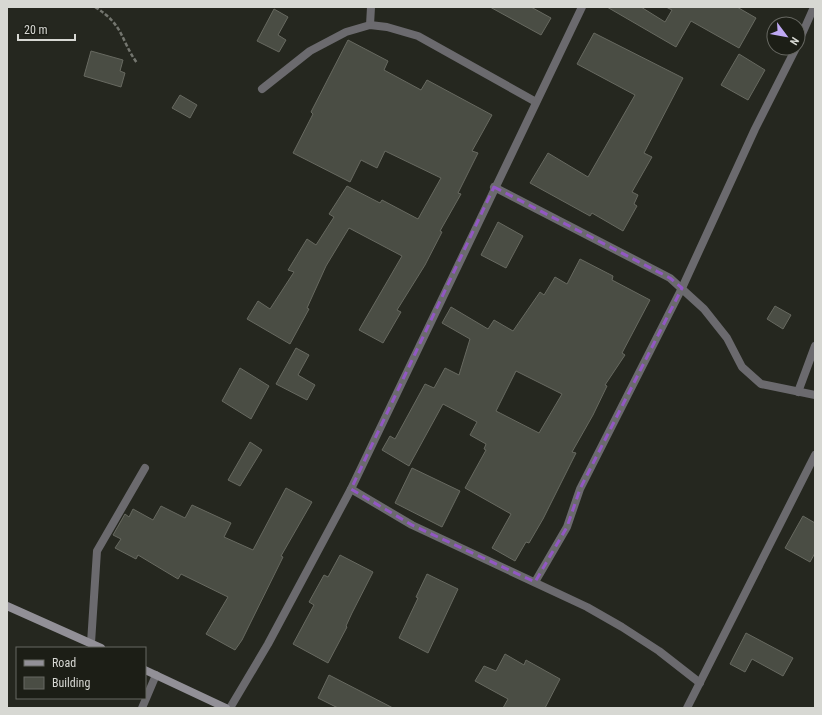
<svg xmlns="http://www.w3.org/2000/svg" width="822" height="715" viewBox="0 0 822 715" font-family="'Roboto Condensed',sans-serif">
<style>
.building{fill:#4a4d44;stroke:#676960;fill-rule:evenodd}
.lines{fill:none;stroke-linecap:round;stroke-linejoin:round}
.path{stroke:#74766f;stroke-width:2.5;stroke-dasharray:4 2;stroke-linecap:butt}
.lane{stroke:#6b6a6e;stroke-width:8}
.street{stroke:#6b6a6e;stroke-width:8}
.secondary{stroke:#929097;stroke-width:8}
.marked{fill:none;stroke:#9257c4;stroke-width:3;stroke-dasharray:8 5;stroke-linejoin:round}
</style>
<rect width="100%" height="100%" fill="#25271f"/>
<g class="building">
<polygon points="490,7 531,7 551,18 541,35"/>
<polygon points="607,7 641,7 665,22 672,10 666,7 737,7 756,18 739,48 691,21 676,47"/>
<polygon points="274,9 288,17 278,35 286,40 279,52 257,41"/>
<polygon points="594,33 683,78 644,153 652,157 632,192 638,195 634,204 637,206 623,231 592,213 590,216 530,183 548,153 588,177 635,95 577,64"/>
<polygon points="348,40 388,61 384,70 421,90 427,80 492,115 472,151 478,153 458,193 461,194 440,231 442,232 425,265 397,310 401,312 383,343 359,330 402,256 349,228 326,266 307,308 309,309 290,344 247,319 258,301 270,309 294,272 288,270 307,239 316,245 334,217 329,214 347,186 380,203 382,200 418,219 441,178 385,151 377,168 361,160 350,182 293,153 313,114 311,112"/>
<polygon points="91,51 123,60 120,71 125,73 121,87 84,76"/>
<polygon points="739,54 765,70 748,100 721,85"/>
<polygon points="180,95 197,105 190,118 172,108"/>
<polygon points="498,222 523,236 506,268 481,255"/>
<path d="M580 259 613 276 612 280 650 300 622 353 625 355 605 385 607 386 593 415 572 452 576 453 543 519 529 543 526 542 515 561 492 548 511 514 465 488 486 450 484 449 486 444 470 435 477 422 443 404 409 466 382 450 390 436 395 439 425 384 434 388 445 368 459 375 470 339 442 323 451 307 488 329 494 320 513 331 540 292 544 295 555 277 567 284ZM516 371 562 394 539 433 496 411Z"/>
<polygon points="775,306 791,315 783,329 767,319"/>
<polygon points="296,348 309,355 298,375 315,385 307,400 276,384"/>
<polygon points="240,368 269,386 251,419 222,401"/>
<polygon points="250,442 262,450 240,486 228,480"/>
<polygon points="412,468 460,491 442,527 395,503"/>
<polygon points="286,488 312,502 281,556 283,557 242,640 235,650 206,634 228,597 181,574 178,579 138,555 136,559 115,548 121,539 113,535 125,514 129,517 133,509 153,520 161,506 185,518 192,505 231,523 224,537 253,550"/>
<polygon points="803,516 815,523 815,553 810,562 785,548"/>
<polygon points="340,555 373,572 352,613 346,626 347,627 328,663 293,644 314,605 309,602 324,575 328,577"/>
<polygon points="427,574 458,589 428,653 399,638 418,598 416,597"/>
<polygon points="746,633 793,658 783,676 752,659 745,672 730,664"/>
<polygon points="505,654 524,665 526,660 560,679 545,708 503,708 508,699 475,681 484,666 496,671"/>
<polygon points="329,675 393,708 338,708 318,698"/>
</g>
<g class="lines">
<path class="path" d="M95 7C124 25 120 39 137 63"/>
<polyline class="lane" points="798,392 815,346"/>
<g class="street">
<polyline points="370,25 371,7"/>
<polyline points="798,43 814,7"/>
<polyline points="262,89 310,51 346,32 370,25 387,27 418,36 536,102"/>
<polyline points="494,187 670,278 704,309 727,338 742,367 761,384 815,395"/>
<polyline points="351,489 412,525 587,607 622,627 659,651 700,683"/>
<polyline points="535,582 567,527 580,489 682,288 755,129 796,48"/>
<polyline points="91,643 97,551 145,468"/>
<polyline points="142,708 156,675"/>
<polyline points="230,708 268,644 351,489 582,7"/>
<polyline points="687,708 815,455"/>
</g>
<g class="secondary">
<polyline points="7,606 101,648"/>
<polyline points="145,670 226,708"/>
</g>
</g>
<path class="marked" d="M494 187 670 278 682 288 580 489 567 527 535 582 412 525 351 489Z"/>
<rect width="822" height="715" fill="none" stroke="#d7d8d3" stroke-width="16"/>
<rect x="16" y="647" width="130" height="52" fill="#1c1e16" stroke="#676862"/>
<rect x="24" y="660" width="20" height="6" fill="#929097" stroke="#676862"/>
<text x="52" y="667" font-size="12" fill="#d7d8d3">Road</text>
<rect x="24" y="677" width="20" height="12" fill="#4a4d44" stroke="#676862"/>
<text x="52" y="687" font-size="12" fill="#d7d8d3">Building</text>
<g transform="translate(786 36) rotate(122)"><circle r="19" fill="#1c1e16" stroke="#676862"/>
<path d="M0-3L7 15L0 10L-7 15Z" fill="#bfa9f4"/>
<text y="-6" font-size="11" font-weight="bold" text-anchor="middle" fill="#d7d8d3">N</text>
</g>
<path d="M18 34v6h57v-6" fill="none" stroke="#d7d8d3" stroke-width="2"/>
<text x="24" y="34" font-size="12" fill="#d7d8d3" stroke="#1c1e16" stroke-width="3" paint-order="stroke">20 m</text>
</svg>
